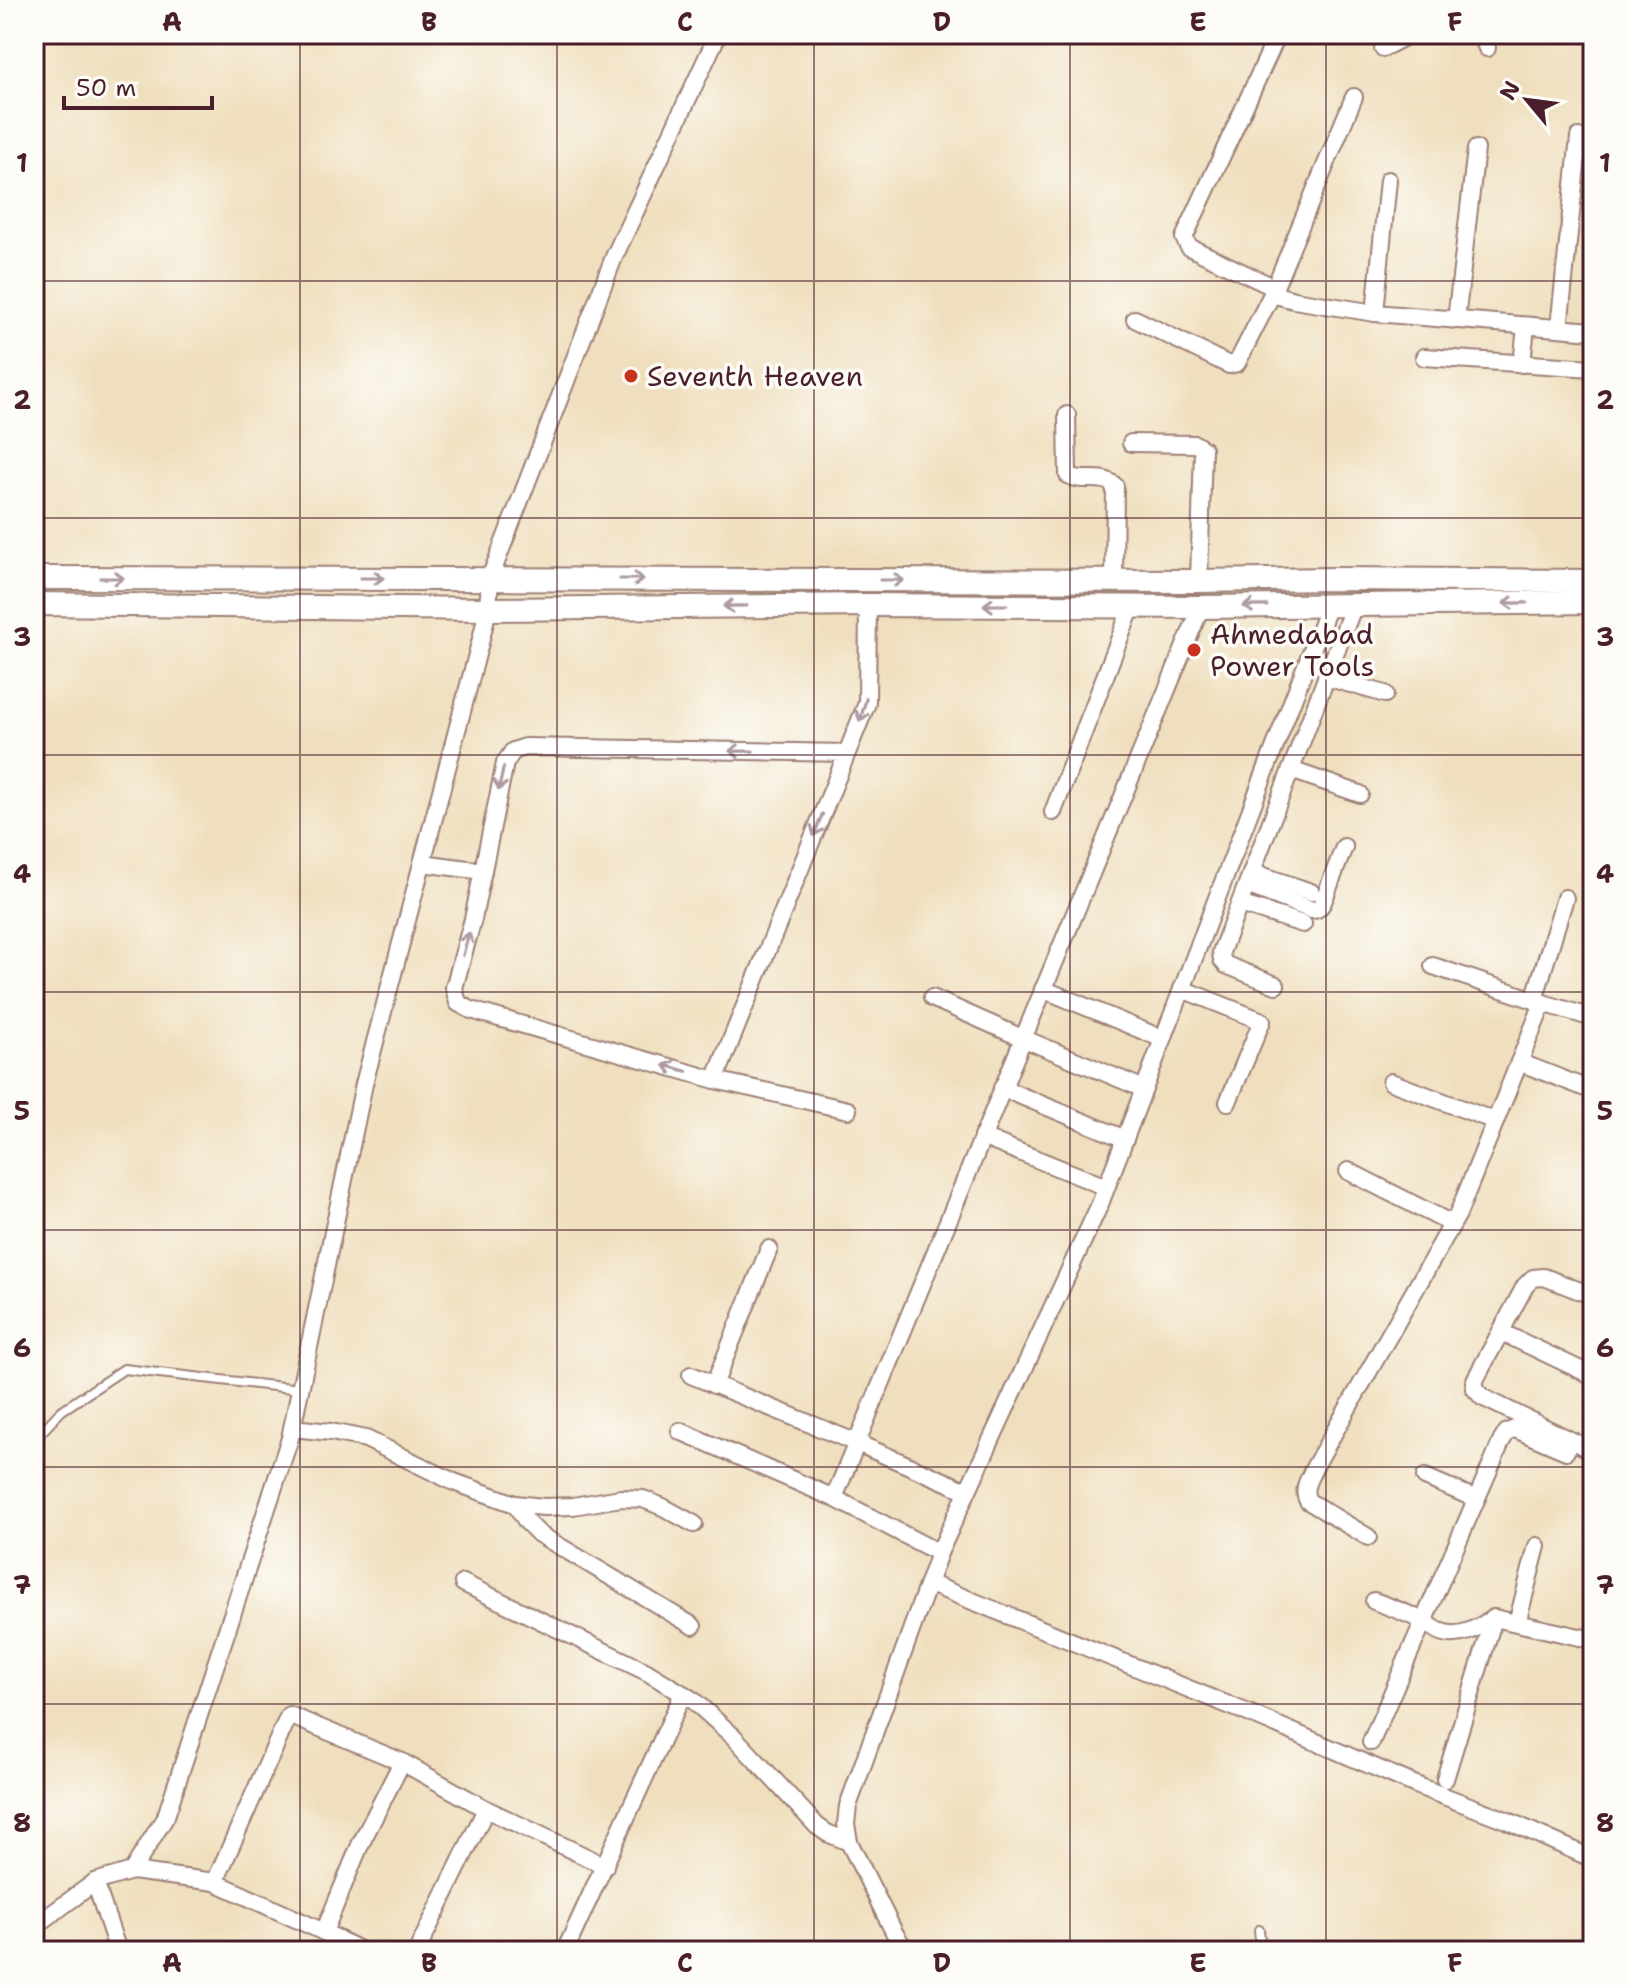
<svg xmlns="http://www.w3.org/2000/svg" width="1627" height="1985" viewBox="0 0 1627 1985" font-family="'Shantell Sans',sans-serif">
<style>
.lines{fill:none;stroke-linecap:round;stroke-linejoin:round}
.lane-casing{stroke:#9c7f74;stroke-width:12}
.street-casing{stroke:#9c7f74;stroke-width:20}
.secondary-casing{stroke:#9c7f74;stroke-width:26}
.lane{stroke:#fff;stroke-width:8}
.street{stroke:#fff;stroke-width:16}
.secondary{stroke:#fff;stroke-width:22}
.oneway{stroke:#ae9aa0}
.grid{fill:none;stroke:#4a1f2b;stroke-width:2;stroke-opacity:0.55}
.poi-dot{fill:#c8321e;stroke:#fdfcf7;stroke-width:3}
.labels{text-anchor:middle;stroke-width:7;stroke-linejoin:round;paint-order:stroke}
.poi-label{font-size:28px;fill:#4a1f2b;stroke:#fdfcf7;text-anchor:start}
.neatline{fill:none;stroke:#4a1f2b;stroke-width:3}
.grid-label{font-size:26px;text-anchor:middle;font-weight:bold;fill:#4a1f2b}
</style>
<rect width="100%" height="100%" fill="#fdfcf7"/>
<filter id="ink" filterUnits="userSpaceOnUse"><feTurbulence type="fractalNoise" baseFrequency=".0125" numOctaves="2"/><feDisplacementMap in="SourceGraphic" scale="16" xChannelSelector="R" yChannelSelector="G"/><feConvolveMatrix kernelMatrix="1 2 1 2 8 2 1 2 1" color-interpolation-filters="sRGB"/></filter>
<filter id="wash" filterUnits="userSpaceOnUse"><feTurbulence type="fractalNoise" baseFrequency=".006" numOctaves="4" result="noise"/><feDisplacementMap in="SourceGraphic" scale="32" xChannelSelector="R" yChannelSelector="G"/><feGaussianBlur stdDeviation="1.8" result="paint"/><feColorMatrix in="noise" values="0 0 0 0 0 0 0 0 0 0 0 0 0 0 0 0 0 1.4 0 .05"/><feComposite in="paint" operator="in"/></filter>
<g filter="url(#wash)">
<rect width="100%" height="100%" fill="#efdfbe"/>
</g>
<g filter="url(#ink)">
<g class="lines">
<defs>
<g id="lane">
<polyline points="34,1440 61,1411 124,1369 300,1389"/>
<polyline points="1259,1930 1261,1951"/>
</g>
<g id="street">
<polyline points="1481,34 1487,48"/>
<polyline points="1383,48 1410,34"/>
<polyline points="1275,288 1189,247 1184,238 1278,34"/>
<polyline points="1272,294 1294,300 1375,313 1593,331"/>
<polyline points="1375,313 1388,180"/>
<polyline points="1135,319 1229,365 1237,363 1272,294 1354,97"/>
<polyline points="1456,320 1476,149"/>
<polyline points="1559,328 1579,137"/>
<polyline points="1424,357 1593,368"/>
<polyline points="1522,364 1526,326"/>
<path d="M1067 415 1068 475C1083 484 1102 473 1115 486L1114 581"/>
<polyline points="1131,443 1195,444 1203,449 1199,581"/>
<polyline points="1326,677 1385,694"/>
<polyline points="847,753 525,747 513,751 505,763 473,919 454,988 458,1003 471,1010 715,1080 847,753 867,703 868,605"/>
<polyline points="1291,770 1360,794"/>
<polyline points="1053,812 1132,606"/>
<polyline points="422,863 483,871"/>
<polyline points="1252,872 1311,892"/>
<path d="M1247 885 1312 910C1318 910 1320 907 1323 902L1344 847"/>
<polyline points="1240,904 1303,924"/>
<polyline points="1433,966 1543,1003"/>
<polyline points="1276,985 1226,965 1222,960 1221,952 1354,605"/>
<polyline points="1043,989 1163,1039"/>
<polyline points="1182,989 1262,1021 1228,1102"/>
<polyline points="932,998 1022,1038 1144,1089"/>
<polyline points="1534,1000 1565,898"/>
<polyline points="1519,1062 1593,1091"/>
<polyline points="715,1080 848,1110"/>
<polyline points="1391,1082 1495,1121"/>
<polyline points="1002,1088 1125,1139"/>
<polyline points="982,1137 1106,1187"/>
<polyline points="1348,1171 1452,1224"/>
<polyline points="1593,1296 1544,1277 1533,1278 1525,1286 1475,1380 1475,1389 1482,1397 1593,1451"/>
<polyline points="1501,1332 1593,1376"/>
<polyline points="691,1375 857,1443 967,1491"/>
<polyline points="714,1385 769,1249"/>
<polyline points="292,1428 331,1432 366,1439 454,1482 515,1504 544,1507 573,1506 621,1498 643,1499 663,1507 694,1524"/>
<polyline points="680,1431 834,1498 939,1553"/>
<polyline points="1425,1477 1476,1499"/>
<polyline points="834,1498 1201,607"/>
<polyline points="515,1504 527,1522 539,1534 693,1626"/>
<path d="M1368 1537 1308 1501C1301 1489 1310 1477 1315 1466L1458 1214 1543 1003 1593 1018"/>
<polyline points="463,1583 647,1672 683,1694"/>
<polyline points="928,1583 1258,1717 1423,1788 1506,1820 1593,1859"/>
<path d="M1374 1601C1390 1607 1407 1613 1423 1621 1428 1624 1433 1628 1439 1631 1458 1640 1478 1628 1494 1618"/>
<polyline points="1517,1623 1537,1546"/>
<polyline points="1371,1742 1502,1440 1507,1432 1515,1429 1566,1451"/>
<polyline points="1445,1779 1494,1618 1593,1640"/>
<polyline points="486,1809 605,1866"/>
<polyline points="132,1871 215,1882 324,1932 361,1951"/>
<polyline points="95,1882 118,1951"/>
<polyline points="215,1882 289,1715 402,1762"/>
<polyline points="34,1927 95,1882 132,1871 166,1816 290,1438 364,1084 481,639 488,609 490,578 614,257 718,34"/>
<polyline points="324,1932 360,1845 402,1762 486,1809 417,1951"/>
<polyline points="565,1951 683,1694 694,1701 734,1737 817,1826 827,1833 849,1842"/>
<polyline points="906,1951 895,1934 849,1842 846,1824 848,1806 939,1553 1100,1204 1329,605"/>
</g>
<g id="secondary">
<polyline points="34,578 1199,581 1335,579 1593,581"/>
<polyline points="34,604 488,609 868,605 1201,607 1593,602"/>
</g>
</defs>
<use href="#lane" class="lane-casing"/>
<use href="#street" class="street-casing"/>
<use href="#secondary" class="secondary-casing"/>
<use href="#lane" class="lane"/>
<use href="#street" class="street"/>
<use href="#secondary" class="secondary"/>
</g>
<defs><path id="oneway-shaft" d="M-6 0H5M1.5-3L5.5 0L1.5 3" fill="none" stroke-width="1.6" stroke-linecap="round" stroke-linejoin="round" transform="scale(2)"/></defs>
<g class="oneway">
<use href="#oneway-shaft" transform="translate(112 578)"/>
<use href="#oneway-shaft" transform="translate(372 578)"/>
<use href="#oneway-shaft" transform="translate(632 579)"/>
<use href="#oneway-shaft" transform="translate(892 580)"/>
<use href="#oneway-shaft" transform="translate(1515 603) rotate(179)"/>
<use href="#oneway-shaft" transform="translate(995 605) rotate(-180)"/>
<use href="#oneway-shaft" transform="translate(735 606) rotate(179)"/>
<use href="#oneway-shaft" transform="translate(1255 606) rotate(179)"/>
<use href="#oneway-shaft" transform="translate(863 710) rotate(106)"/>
<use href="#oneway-shaft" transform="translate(741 751) rotate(-179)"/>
<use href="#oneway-shaft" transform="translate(501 779) rotate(102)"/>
<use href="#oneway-shaft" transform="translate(818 825) rotate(112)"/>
<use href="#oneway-shaft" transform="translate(466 944) rotate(-75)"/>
<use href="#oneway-shaft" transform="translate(675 1068) rotate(-164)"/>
</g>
</g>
<path class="grid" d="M300 34V1951M557 34V1951M814 34V1951M1070 34V1951M1326 34V1951M34 281H1593M34 518H1593M34 755H1593M34 992H1593M34 1230H1593M34 1467H1593M34 1704H1593"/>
<g class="poi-dot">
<circle cx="631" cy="376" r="8"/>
<circle cx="1194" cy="650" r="8"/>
</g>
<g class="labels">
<g class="poi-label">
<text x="647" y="386">Seventh Heaven</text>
<text x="1210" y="644">Ahmedabad<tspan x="1210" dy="32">Power Tools</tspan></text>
</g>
</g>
<rect width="1627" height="1985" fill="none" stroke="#fdfcf7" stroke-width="88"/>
<g transform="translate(1527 100) rotate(299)" stroke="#fdfcf7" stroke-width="6" paint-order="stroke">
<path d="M0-6L14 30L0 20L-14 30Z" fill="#4a1f2b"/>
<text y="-12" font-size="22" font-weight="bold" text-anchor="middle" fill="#4a1f2b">N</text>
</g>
<path d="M64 96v12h148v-12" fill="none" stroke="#4a1f2b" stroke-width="4"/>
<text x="76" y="96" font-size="24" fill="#4a1f2b" stroke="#fdfcf7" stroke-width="6" paint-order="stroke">50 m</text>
<rect x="44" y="44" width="1539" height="1897" class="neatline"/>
<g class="grid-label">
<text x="172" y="31">A</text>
<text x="429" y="31">B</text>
<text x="685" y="31">C</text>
<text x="942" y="31">D</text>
<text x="1198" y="31">E</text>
<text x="1455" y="31">F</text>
<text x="22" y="172">1</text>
<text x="1605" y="172">1</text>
<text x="22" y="409">2</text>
<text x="1605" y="409">2</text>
<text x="22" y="646">3</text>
<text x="1605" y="646">3</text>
<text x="22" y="883">4</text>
<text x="1605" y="883">4</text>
<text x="22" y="1120">5</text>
<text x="1605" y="1120">5</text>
<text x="22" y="1357">6</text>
<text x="1605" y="1357">6</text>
<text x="22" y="1594">7</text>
<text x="1605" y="1594">7</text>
<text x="22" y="1832">8</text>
<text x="1605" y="1832">8</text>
<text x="172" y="1972">A</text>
<text x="429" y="1972">B</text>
<text x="685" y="1972">C</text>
<text x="942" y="1972">D</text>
<text x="1198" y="1972">E</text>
<text x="1455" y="1972">F</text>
</g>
</svg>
